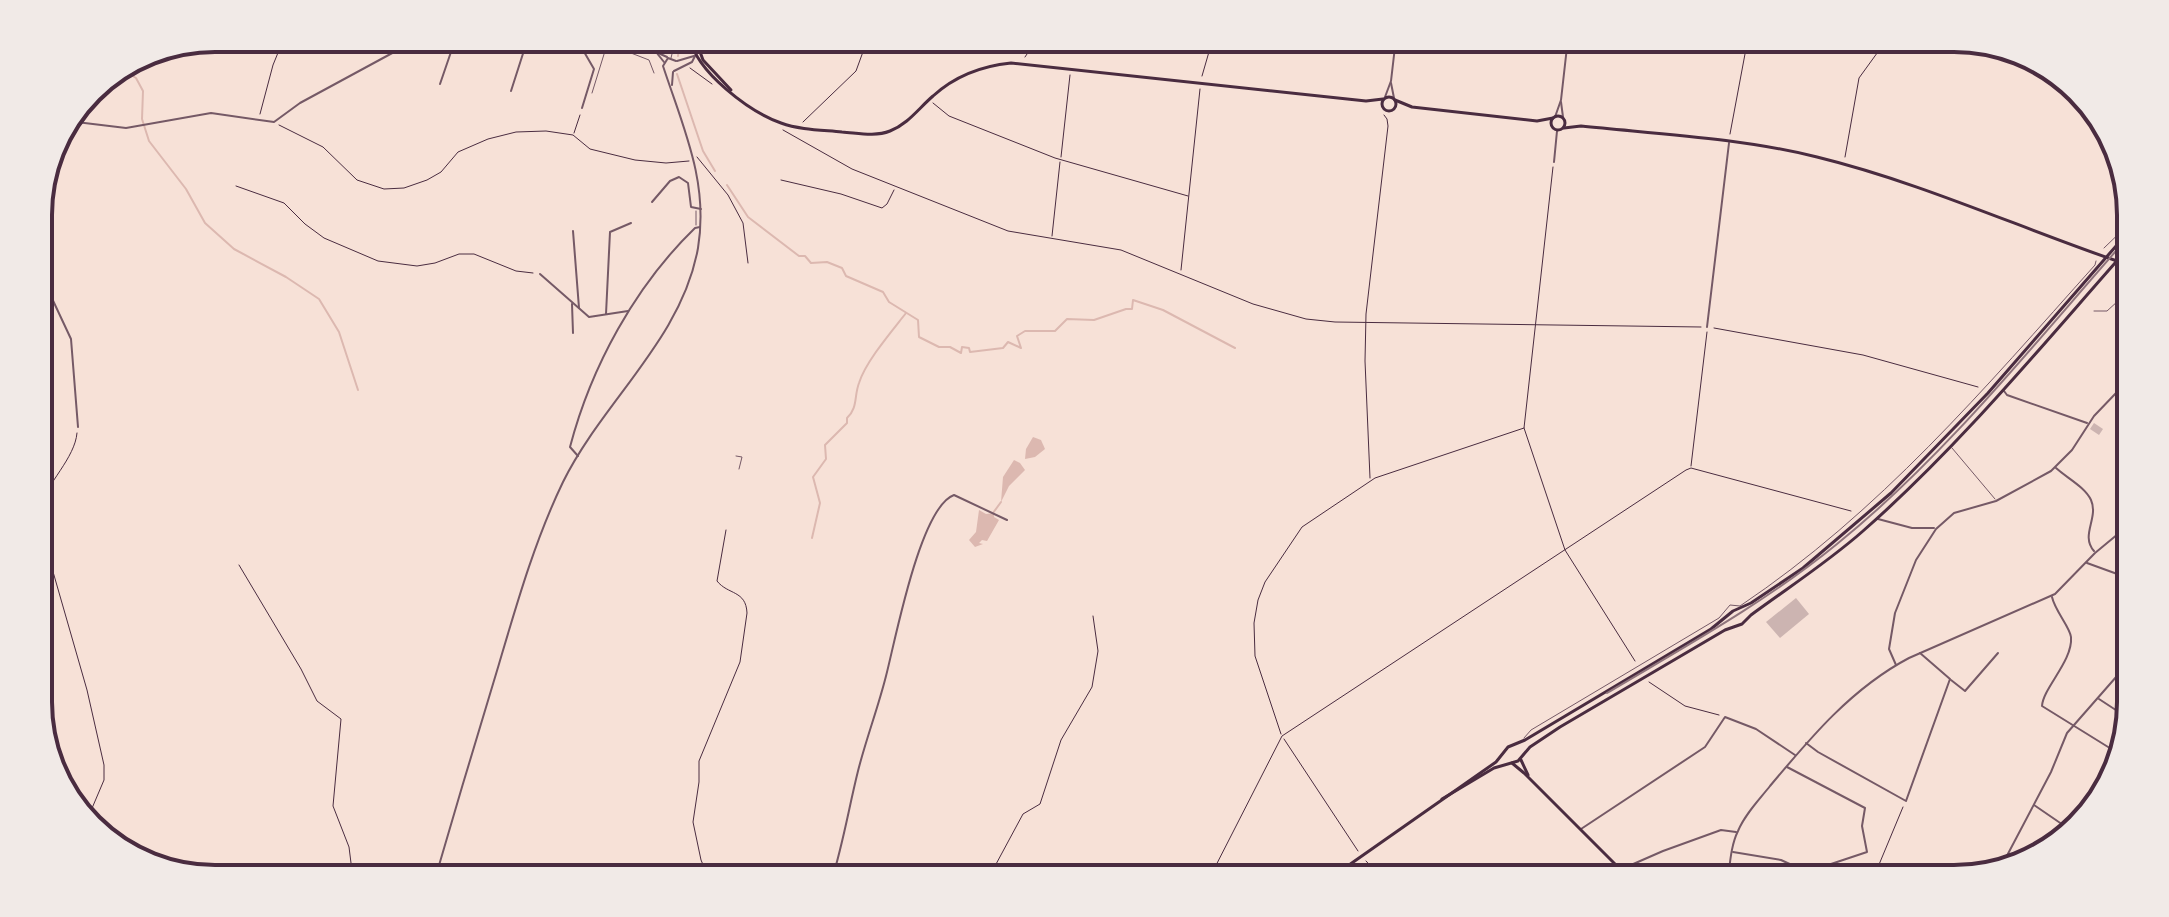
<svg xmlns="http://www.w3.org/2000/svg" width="2169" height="917" viewBox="0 0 2169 917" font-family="Helvetica,sans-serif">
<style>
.water{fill:#dcb8b0}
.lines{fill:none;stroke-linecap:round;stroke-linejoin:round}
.stream{stroke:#dcb8b0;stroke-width:2}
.building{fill:#ccb4b1}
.path{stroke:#4a2c40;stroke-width:1}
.service{stroke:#755966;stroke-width:1}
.pedestrian{stroke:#755966;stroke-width:1}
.minor{stroke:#755966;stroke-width:2}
.tertiary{stroke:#755966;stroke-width:2}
.secondary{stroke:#4a2c40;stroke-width:3}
.tram{stroke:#8f747c;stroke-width:2}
.rim{fill:none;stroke:#4a2c40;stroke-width:4}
</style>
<rect width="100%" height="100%" fill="#f7e1d7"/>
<g class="water">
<polygon points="48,381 49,395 39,419 39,384"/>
<polygon points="1033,437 1041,440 1045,449 1035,457 1025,459 1026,449"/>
<polygon points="1014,460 1020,463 1025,470 1009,486 1001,502 1003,477"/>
<polygon points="979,510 986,514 994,513 994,517 999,520 987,541 982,540 979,543 983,544 975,547 969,540 976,532"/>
</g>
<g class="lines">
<g class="stream">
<polyline points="678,56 680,38"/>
<polyline points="120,68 136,78 143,91 142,119 149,141 186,189 205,223 234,249 286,277 319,299 339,332 358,390"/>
<polyline points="677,74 703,151 715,171"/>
<polyline points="727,185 748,217 799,256 805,256 811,263 827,262 842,268 846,276 883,292 889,302 918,320 919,337 939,347 950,347 961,353 962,347 969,348 970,352 1003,348 1008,342 1021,348 1017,336 1025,331 1055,331 1067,319 1094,320 1126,309 1132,309 1133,300 1163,310 1235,348"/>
<polyline points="993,513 1001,502"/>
<path d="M812 538 820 503 813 477 826 459 825 445 847 423V418C858 408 854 396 859 383 866 361 892 331 906 313"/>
</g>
</g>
<g class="building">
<polygon points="2094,423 2103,429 2099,435 2090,429"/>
<polygon points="1796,598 1809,614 1780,638 1766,622"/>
</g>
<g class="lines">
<g class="path">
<polyline points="1025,57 1038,38"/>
<polyline points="690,68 712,84"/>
<polyline points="1202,76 1213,38"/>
<polyline points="933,103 949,116 1055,158 1188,196"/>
<polyline points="260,114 273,65 284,38"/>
<polyline points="803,122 856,71 868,38"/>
<polyline points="279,125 323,147 357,180 384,189 404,188 427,180 441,172 458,152 488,139 516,132 546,131 573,135 590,149 635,160 666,163 689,161"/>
<polyline points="783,130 852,169 1008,231 1121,250 1253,304 1306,319 1335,322 1701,327"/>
<polyline points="574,133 580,115"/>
<polyline points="1730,134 1748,38"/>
<polyline points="697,157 728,195 743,223 748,263"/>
<polyline points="1061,157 1070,75"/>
<polyline points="1845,157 1859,78 1888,38"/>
<polyline points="1553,167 1524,428 1565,550 1635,661"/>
<polyline points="781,180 841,194 882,208 887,204 894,190"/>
<polyline points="236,186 284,203 305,224 324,238 378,261 417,266 435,263 459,254 474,254 516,271 533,273"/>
<polyline points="1052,236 1060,162"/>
<polyline points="1181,270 1200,89"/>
<polyline points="1714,328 1863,355 1978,387"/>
<polyline points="1691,466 1707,332"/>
<polyline points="1370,478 1365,361 1366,314 1388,126 1387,119 1384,115"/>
<path d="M39 508C47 483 75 458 77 433"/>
<polyline points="39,523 87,690 104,765 104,780 87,820"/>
<polyline points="239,565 301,669 317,701 341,719 333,806 349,847 353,879"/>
<polyline points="1649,682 1685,706 1719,715"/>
<polyline points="1281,734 1255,656 1254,623 1258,600 1265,582 1302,527 1375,478 1524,428"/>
<polyline points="1284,739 1358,851"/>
<polyline points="1366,861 1383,879"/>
<path d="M709 879 701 860 693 822 699 782V761L740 662 747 613C746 590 728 595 717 581L726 530"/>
<polyline points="988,879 1023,814 1040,804 1061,740 1092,687 1098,651 1093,616"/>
<polyline points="1209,879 1282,736 1686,470 1691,468 1851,511"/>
<polyline points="1873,879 1903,807"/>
</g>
<g class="service">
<polyline points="485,38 488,39"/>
<polyline points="618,48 649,60 654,73"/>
<polyline points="671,58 676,38"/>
<polyline points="592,93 605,51 610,47 616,47 620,38"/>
<polyline points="696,225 696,211"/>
<polyline points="2094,311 2107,311 2130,290"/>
<polyline points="1952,448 1995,499"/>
<polyline points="736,456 742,457 739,469"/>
</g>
<g class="pedestrian">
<polyline points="2104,248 2130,223"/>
<path d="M1524 738 1531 730 1719 618 1730 605 1740 606C1880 512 1984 389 2095 265L2096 261"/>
</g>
<g class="minor">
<polyline points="436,38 448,41 456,38"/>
<polyline points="576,38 594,69 582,108"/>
<polyline points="625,38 667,57"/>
<polyline points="656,52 664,62"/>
<polyline points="1391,83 1394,98"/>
<polyline points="440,84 452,49 452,40"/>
<polyline points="511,91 528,38"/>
<polyline points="1385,97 1391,81 1396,38"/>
<polyline points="1561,102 1563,117"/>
<polyline points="1555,117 1561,100 1568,38"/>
<polyline points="68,121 126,128 211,113 274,122 300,103 420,38"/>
<polyline points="1554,162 1557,131"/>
<polyline points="40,197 46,221 44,264 49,292 71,339 78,427"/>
<polyline points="652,202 670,181 679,177 688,183 691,207 701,209"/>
<polyline points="573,231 579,308"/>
<polyline points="540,274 589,317 628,311"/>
<polyline points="572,304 573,333"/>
<polyline points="606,314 610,232 631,223"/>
<polyline points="1707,327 1729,143"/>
<polyline points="2004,391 2007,395 2087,423"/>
<path d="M578 456 570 447C591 367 635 286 695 228L700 227"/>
<path d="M2056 468C2067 478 2085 487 2091 500 2099 518 2080 535 2094 551"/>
<polyline points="1878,519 1912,528 1934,528"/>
<polyline points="2087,563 2131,579"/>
<path d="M2052 597C2055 611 2070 627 2071 637 2073 661 2043 688 2042 706L2121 755"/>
<polyline points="1896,665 1889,649 1895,613 1916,560 1936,529 1954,513 1996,501 2051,471 2072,450 2094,416 2117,392 2130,384"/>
<polyline points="1951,680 1965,691 1998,653"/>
<polyline points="2099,699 2128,718"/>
<polyline points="1806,743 1818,752 1906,801 1950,679 1920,653"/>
<polyline points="2034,805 2069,829"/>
<polyline points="1581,829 1705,747 1725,717 1756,729 1795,755"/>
<polyline points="1733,852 1781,860 1807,872 1867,852 1862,826 1865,808 1787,767"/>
<polyline points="2001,867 2051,772 2067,733 2131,660"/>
<path d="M832 879C843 844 849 807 858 771 866 739 878 708 886 676 895 642 920 507 954 495L1007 520"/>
<polyline points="1599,879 1663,851 1721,830 1736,832"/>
</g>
<g class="tertiary">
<polyline points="677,61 694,56"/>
<polyline points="674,71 692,62 695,56"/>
<polyline points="672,85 673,72"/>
<polyline points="2118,261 2130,263"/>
<path d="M435 879C456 807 477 736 499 664 517 603 535 540 563 482 603 401 682 339 698 248 709 182 683 127 663 66L668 58 676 61"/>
<path d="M1728 879C1730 863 1731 845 1738 831 1745 814 1759 800 1770 786 1811 737 1852 688 1909 658L2055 594 2095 553 2130 524"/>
</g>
<g class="secondary">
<path d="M690 38C696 72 750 112 781 123 800 130 822 130 842 132 858 133 875 137 890 131 908 124 919 108 933 96 955 76 981 66 1011 63L1366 101 1383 99"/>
<polyline points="695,38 703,60 731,90"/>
<circle cx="1389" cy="104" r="7"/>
<polyline points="1395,100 1412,107 1537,121 1553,118"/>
<circle cx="1558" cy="123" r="7"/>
<path d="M1564 128 1581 126C1659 134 1741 138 1817 157 1919 182 2018 227 2117 261"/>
<polyline points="1521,760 1528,775"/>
<polyline points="1512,763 1524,773 1630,879"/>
<path d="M1442 799 1494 768 1518 761 1530 747 1560 727 1725 630 1742 624 1751 615C1789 587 1828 562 1863 531 1961 445 2044 343 2130 246"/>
<polyline points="1329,879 1496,762 1508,747 1525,740 1711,629 1733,611 1751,603 1803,568 1891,493 1988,393 2130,230"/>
</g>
<path class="tram" d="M1607 693C1686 646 1766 602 1837 544 1947 455 2036 341 2130 235"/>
</g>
<path d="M0 0H2169V917H0ZM215 52H1954A163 163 0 0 1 2117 215V702A163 163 0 0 1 1954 865H215A163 163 0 0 1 52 702V215A163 163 0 0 1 215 52Z" fill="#f1eae7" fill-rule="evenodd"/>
<path class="rim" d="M215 52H1954A163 163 0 0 1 2117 215V702A163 163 0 0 1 1954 865H215A163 163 0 0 1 52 702V215A163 163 0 0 1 215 52Z"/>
</svg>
